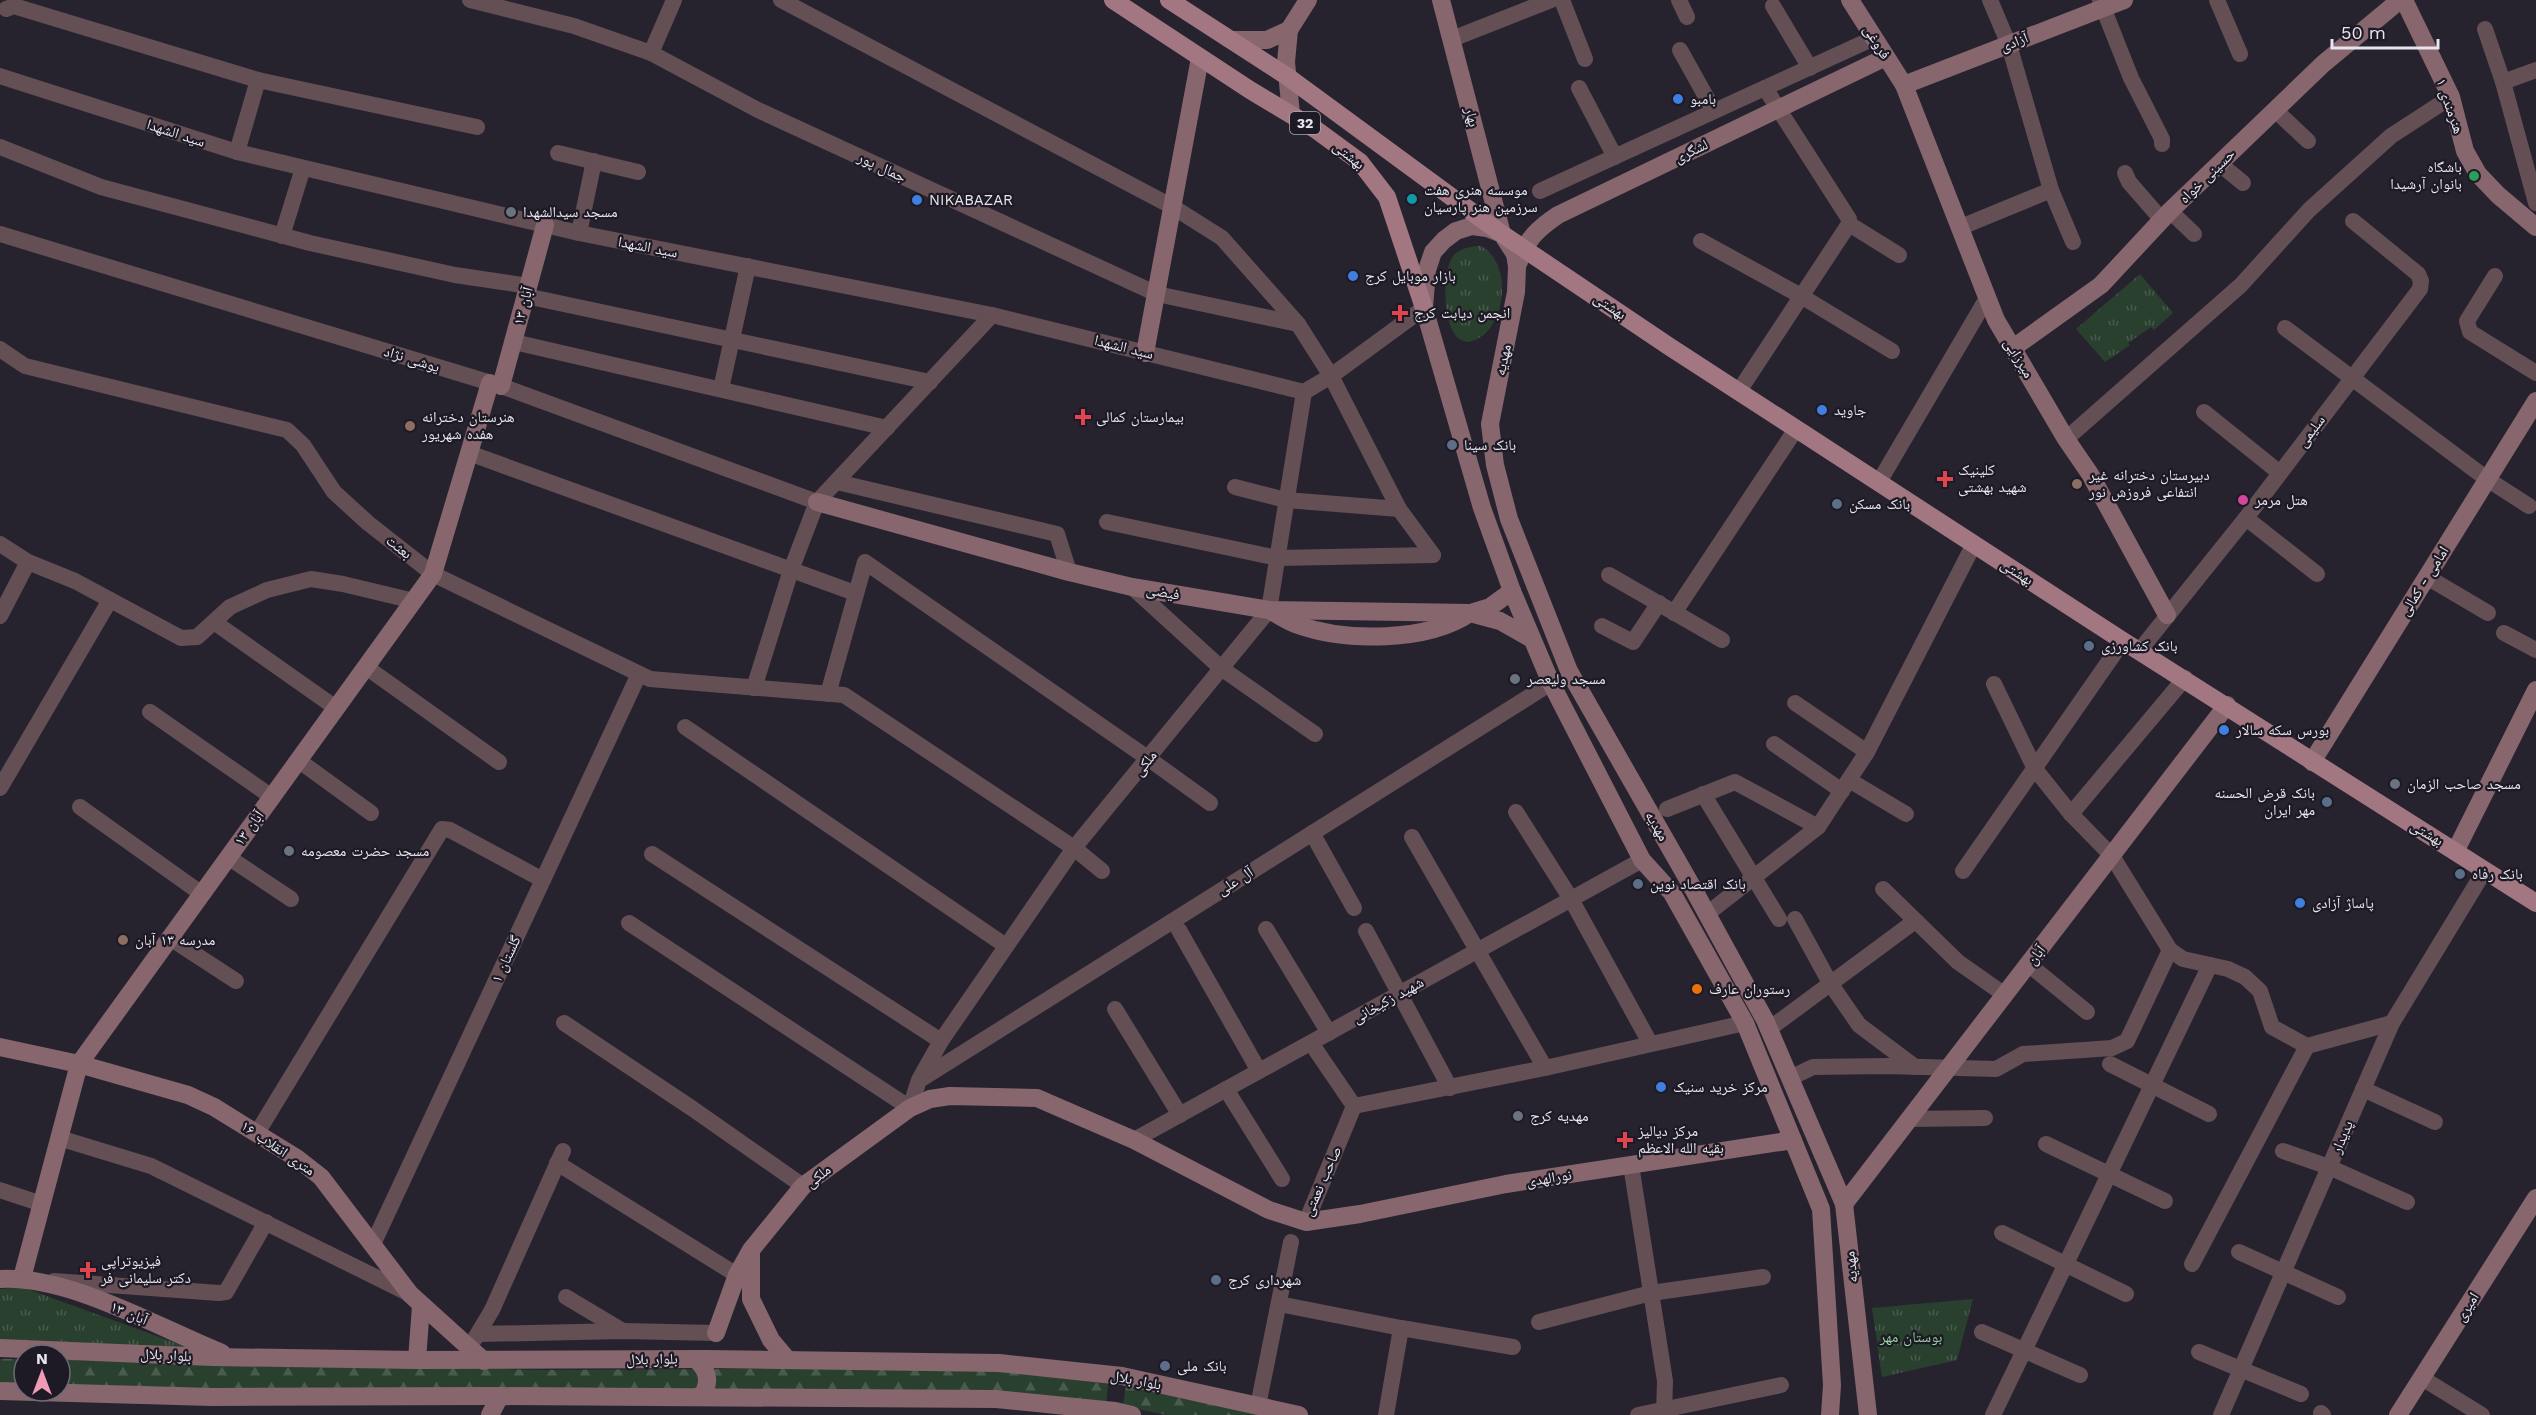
<svg xmlns="http://www.w3.org/2000/svg" width="2536" height="1415" viewBox="0 0 2536 1415" font-family="'Work Sans','Noto Naskh Arabic',sans-serif">
<style>
.grass{fill:url(#grass-tufts)}
.forest{fill:url(#forest-firs)}
.lines{fill:none;stroke-linecap:round;stroke-linejoin:round}
.street{stroke:#644f54;stroke-width:16}
.secondary{stroke:#87666d;stroke-width:18}
.primary{stroke:#a27781;stroke-width:18}
.shop-dot{fill:#3f7fe0;stroke:#1d1a25;stroke-width:2}
.leisure-dot{fill:#2e9e5b;stroke:#1d1a25;stroke-width:2}
.culture-dot{fill:#0f9aa8;stroke:#1d1a25;stroke-width:2}
.worship-dot{fill:#6b7280;stroke:#1d1a25;stroke-width:2}
.health-dot{fill:#e0444e;stroke:#1d1a25;stroke-width:2}
.education-dot{fill:#8d6e63;stroke:#1d1a25;stroke-width:2}
.service-dot{fill:#5c6f8a;stroke:#1d1a25;stroke-width:2}
.hotel-dot{fill:#d1479c;stroke:#1d1a25;stroke-width:2}
.food-dot{fill:#e8710a;stroke:#1d1a25;stroke-width:2}
.labels{text-anchor:middle;stroke-width:4.5;stroke-linejoin:round;paint-order:stroke}
.shield{fill:#1d1a25;stroke:#aaa8b1;stroke-width:1.5}
.shield-label{font-size:14px;font-weight:bold;fill:#e7e5ed}
.street-label{font-size:15px;fill:#e7e5ed;stroke:#1d1a25}
.poi-label{font-size:15px;fill:#e7e5ed;stroke:#1d1a25;text-anchor:start}
.park-label{font-size:15px;fill:#92d09e;stroke:#1d1a25}
</style>
<defs>
<pattern id="grass-tufts" width="24" height="20" patternUnits="userSpaceOnUse" patternTransform="scale(1.5)"><rect width="24" height="20" fill="#29402e"/><path d="M3 7l-1-3M5 7V3M7 7l1-3M15 17l-1-3M17 17v-4M19 17l1-3" fill="none" stroke="#485b4d"/></pattern>
<pattern id="forest-firs" width="22" height="20" patternUnits="userSpaceOnUse" patternTransform="scale(1.5)"><rect width="22" height="20" fill="#29402e"/><path d="M5 1l3.5 6h-7zM16 11l3.5 6h-7z" fill="#485b4d"/></pattern>
</defs>
<rect width="100%" height="100%" fill="#26232f"/>
<g class="grass">
<path d="M1481 246C1515 264 1506 337 1467 342 1464 341 1460 340 1458 338 1443 325 1441 270 1454 255 1461 248 1471 246 1481 246Z"/>
<polygon points="2140,274 2173,313 2154,330 2151,327 2128,343 2130,345 2105,362 2076,329"/>
<polygon points="22,1287 195,1350 0,1343 0,1289"/>
<polygon points="1973,1299 1957,1360 1882,1377 1872,1308"/>
</g>
<g class="forest">
<polygon points="0,1359 24,1359 24,1384 0,1383"/>
<polygon points="60,1360 544,1370 888,1368 1001,1371 1108,1384 1106,1405 996,1391 163,1388 60,1385"/>
<polygon points="1126,1385 1259,1415 1166,1415 1123,1406"/>
</g>
<g class="lines">
<g class="street">
<polyline points="470,0 574,26 651,53 758,110 1157,294 1298,324"/>
<polyline points="781,0 1173,207 1222,238 1298,324 1331,376 1399,509 1433,555"/>
<polyline points="1562,0 1585,59"/>
<polyline points="1679,0 1687,17"/>
<polyline points="1990,0 2009,45 2051,190 2073,242"/>
<polyline points="2100,0 2131,78 2162,139 2162,144"/>
<polyline points="2217,0 2240,54"/>
<polyline points="1773,6 1810,68"/>
<polyline points="6,9 14,6 258,80 477,127"/>
<polyline points="2485,29 2503,82 2536,203"/>
<polyline points="1452,39 1551,0"/>
<polyline points="1680,50 1714,111"/>
<polyline points="651,53 674,0"/>
<polyline points="0,76 237,152 579,233 992,315 1304,392"/>
<polyline points="2503,82 2536,70"/>
<polyline points="1579,88 1615,157"/>
<polyline points="2275,110 2308,141"/>
<polyline points="0,147 101,187 310,243 455,275 529,286"/>
<polyline points="237,152 258,80"/>
<polyline points="558,153 638,172"/>
<polyline points="2220,164 2243,183"/>
<polyline points="2125,173 2129,182 2162,220"/>
<polyline points="1540,191 1874,38"/>
<polyline points="2170,211 2194,234"/>
<polyline points="1849,224 1899,255"/>
<polyline points="1961,227 2051,190"/>
<polyline points="579,233 594,161"/>
<polyline points="0,234 501,386 817,502"/>
<polyline points="282,236 303,168"/>
<polyline points="1701,241 1801,296 1892,351"/>
<polyline points="2495,276 2467,321 2470,332 2536,373"/>
<polyline points="526,296 930,382"/>
<polyline points="2285,328 2487,479 2529,506"/>
<polyline points="514,342 887,428"/>
<polyline points="0,349 25,366 287,430 303,445 334,492 368,523 433,574 650,679 844,695 1074,848 1102,871"/>
<polyline points="721,389 748,266"/>
<polyline points="1739,391 1849,224 1849,219 1765,88"/>
<polyline points="1304,392 1331,376 1424,308"/>
<polyline points="2204,412 2280,473"/>
<polyline points="2066,439 2241,285 2309,210 2391,136 2451,97"/>
<polyline points="469,453 855,593"/>
<polyline points="837,482 1057,534 1069,572"/>
<polyline points="1879,482 1987,298"/>
<polyline points="1235,487 1286,500 1399,509"/>
<polyline points="2246,518 2317,574"/>
<polyline points="1107,522 1277,558 1433,555"/>
<polyline points="0,544 28,562 75,581 181,638 197,637 230,607 267,590 311,579 343,584 414,601"/>
<polyline points="1609,575 1722,640"/>
<polyline points="2427,577 2488,613"/>
<polyline points="1132,587 1221,668 1315,734"/>
<polyline points="1674,613 1796,429"/>
<polyline points="0,616 28,562"/>
<polyline points="214,622 336,708"/>
<polyline points="1602,626 1633,642 1659,603"/>
<polyline points="2504,633 2536,650"/>
<polyline points="2140,650 2246,518 2420,289 2421,281 2418,274 2353,221"/>
<polyline points="366,667 499,762"/>
<polyline points="1994,684 2035,769 2071,814 2112,856 2170,950 2183,959 2228,969 2245,977 2260,991 2272,1027 2307,1046 2392,1023"/>
<polyline points="754,688 791,570 817,502 992,315"/>
<polyline points="828,694 865,562 1149,759 1210,803"/>
<polyline points="1795,703 1867,752"/>
<polyline points="150,712 272,797"/>
<polyline points="685,727 1006,946"/>
<polyline points="1774,744 1842,791"/>
<polyline points="298,760 371,813"/>
<polyline points="1849,780 1906,814"/>
<polyline points="0,788 110,600"/>
<polyline points="1703,794 1779,919"/>
<polyline points="80,807 202,894"/>
<polyline points="1667,809 1735,782 1818,827"/>
<polyline points="1516,812 1571,899 1650,1043"/>
<polyline points="2071,814 2185,678"/>
<polyline points="1312,833 1354,908"/>
<polyline points="1412,837 1545,1068"/>
<polyline points="652,854 941,1041"/>
<polyline points="228,857 291,899"/>
<polyline points="1963,871 2123,641"/>
<polyline points="1883,889 1958,962 2005,995"/>
<polyline points="1707,914 1818,827 1867,752 1974,544"/>
<polyline points="1795,919 1830,983 1859,1025 1915,1067"/>
<polyline points="629,923 910,1108 919,1080 941,1041 1074,848 1269,610 1304,392"/>
<polyline points="1266,929 1329,1033"/>
<polyline points="1179,930 1259,1071"/>
<polyline points="1366,931 1450,1088"/>
<polyline points="170,938 236,981"/>
<polyline points="2028,964 2087,1012"/>
<polyline points="1115,1009 1180,1115"/>
<polyline points="564,1023 693,1109 803,1186"/>
<polyline points="1769,1029 1915,921"/>
<polyline points="1311,1043 1354,1106"/>
<polyline points="2110,1064 2209,1114"/>
<polyline points="923,1078 1551,683"/>
<polyline points="1790,1078 1813,1067 1886,1066 1996,1069 2023,1054 2112,1048 2127,1041 2170,950"/>
<polyline points="1226,1089 1282,1179"/>
<polyline points="2363,1089 2435,1122"/>
<polyline points="1909,1119 1985,1118"/>
<polyline points="257,1133 442,829 450,830 543,880"/>
<polyline points="59,1138 151,1166 410,1294"/>
<polyline points="1134,1140 1642,860"/>
<polyline points="2046,1144 2165,1201"/>
<polyline points="2283,1151 2329,1167 2407,1202"/>
<polyline points="557,1163 737,1275"/>
<polyline points="1631,1165 1665,1381 1664,1415"/>
<polyline points="0,1190 42,1204"/>
<polyline points="1306,1222 1354,1106 1545,1068 1745,1023"/>
<polyline points="2002,1233 2126,1294"/>
<polyline points="373,1244 639,674"/>
<polyline points="2239,1252 2338,1297"/>
<polyline points="2192,1264 2307,1046"/>
<polyline points="54,1281 219,1293 226,1292 266,1222"/>
<polyline points="566,1297 623,1331"/>
<polyline points="1279,1304 1401,1328"/>
<polyline points="1539,1322 1651,1293 1763,1277"/>
<polyline points="1982,1332 2080,1375"/>
<polyline points="478,1334 623,1331 716,1333"/>
<polyline points="474,1340 492,1310 563,1151"/>
<polyline points="2199,1352 2301,1394"/>
<polyline points="2422,1378 2482,1415"/>
<polyline points="1258,1406 1291,1242"/>
<polyline points="2321,1413 2323,1415"/>
<polyline points="1386,1415 1401,1328 1513,1347"/>
<polyline points="1638,1415 1781,1385"/>
<polyline points="1993,1415 2210,965"/>
<polyline points="2221,1415 2392,1023 2485,870"/>
</g>
<g class="secondary">
<polyline points="1441,0 1502,234"/>
<polyline points="1850,0 1904,85 1996,320 2066,439 2090,474 2167,615"/>
<polyline points="2404,0 2451,97 2465,151 2478,174 2498,195 2536,227"/>
<polyline points="1289,30 1286,62 1291,114"/>
<polyline points="1233,40 1267,40 1289,30 1308,0"/>
<polyline points="1904,85 2124,0"/>
<path d="M1519 262C1525 240 1540 227 1558 215L1886 57"/>
<polyline points="2013,348 2101,285 2170,211 2323,64 2400,0"/>
<polyline points="1145,353 1200,58"/>
<polyline points="501,386 545,225"/>
<polyline points="817,502 1069,572 1132,587 1269,610 1470,613 1490,607 1512,591"/>
<path d="M1273 612C1281 617 1289 622 1298 625 1346 642 1427 642 1470 613L1500 621 1532 639"/>
<polyline points="2312,762 2536,401"/>
<polyline points="2456,850 2536,690"/>
<polyline points="0,1047 79,1064 188,1095 214,1107 298,1159 321,1177 410,1294 484,1361"/>
<polyline points="1844,1204 2227,705"/>
<polyline points="751,1254 751,1299 771,1340 787,1359"/>
<polyline points="22,1278 79,1064 433,574 490,383"/>
<path d="M0 1279C69 1275 157 1327 222 1353"/>
<polyline points="716,1333 737,1275 751,1250 803,1186 910,1108 930,1099 950,1096 1037,1098 1134,1140 1269,1210 1306,1222 1360,1214 1506,1184 1793,1140"/>
<polyline points="0,1348 213,1357 417,1360 705,1359 999,1363 1122,1376 1299,1415"/>
<path d="M695 1359C707 1368 711 1380 703 1394L697 1397"/>
<polyline points="417,1360 421,1306"/>
<polyline points="0,1391 212,1397 488,1396 996,1399 1115,1411 1132,1415"/>
<polyline points="490,1415 500,1396"/>
<polyline points="1830,1415 1832,1385 1821,1209 1745,1023 1672,893 1642,860 1551,683 1512,591 1482,508 1424,308 1427,270 1433,252 1444,240 1456,231 1472,226 1487,228 1502,234 1515,254 1517,267 1516,292 1490,424 1495,465 1509,519 1569,671 1690,883 1765,1020 1844,1204 1868,1415"/>
<polyline points="2398,1415 2536,1198"/>
</g>
<g class="primary">
<polyline points="1113,0 1250,90 1315,129 1360,162 1387,197 1424,308"/>
<polyline points="1169,0 1288,77 1502,234 1670,347 2123,641 2536,903"/>
</g>
</g>
<g class="shop-dot">
<circle cx="1678" cy="99" r="6"/>
<circle cx="917" cy="200" r="6"/>
<circle cx="1353" cy="276" r="6"/>
<circle cx="1822" cy="410" r="6"/>
<circle cx="2224" cy="730" r="6"/>
<circle cx="2300" cy="903" r="6"/>
<circle cx="1661" cy="1087" r="6"/>
</g>
<circle class="leisure-dot" cx="2474" cy="176" r="6"/>
<circle class="culture-dot" cx="1412" cy="199" r="6"/>
<g class="worship-dot">
<circle cx="511" cy="212" r="6"/>
<circle cx="1515" cy="679" r="6"/>
<circle cx="2395" cy="784" r="6"/>
<circle cx="289" cy="851" r="6"/>
<circle cx="1518" cy="1116" r="6"/>
</g>
<g class="health-dot">
<path d="M1397 304h6v6h6v6h-6v6h-6v-6h-6v-6h6z"/>
<path d="M1080 408h6v6h6v6h-6v6h-6v-6h-6v-6h6z"/>
<path d="M1942 470h6v6h6v6h-6v6h-6v-6h-6v-6h6z"/>
<path d="M1622 1131h6v6h6v6h-6v6h-6v-6h-6v-6h6z"/>
<path d="M85 1261h6v6h6v6h-6v6h-6v-6h-6v-6h6z"/>
</g>
<g class="education-dot">
<circle cx="410" cy="426" r="6"/>
<circle cx="2077" cy="484" r="6"/>
<circle cx="123" cy="940" r="6"/>
</g>
<g class="service-dot">
<circle cx="1452" cy="445" r="6"/>
<circle cx="1837" cy="504" r="6"/>
<circle cx="2089" cy="646" r="6"/>
<circle cx="2327" cy="802" r="6"/>
<circle cx="2460" cy="874" r="6"/>
<circle cx="1638" cy="884" r="6"/>
<circle cx="1216" cy="1280" r="6"/>
<circle cx="1165" cy="1366" r="6"/>
</g>
<circle class="hotel-dot" cx="2243" cy="500" r="6"/>
<circle class="food-dot" cx="1697" cy="989" r="6"/>
<g class="labels">
<rect class="shield" x="1290" y="112" width="30" height="22" rx="4.5"/>
<g class="shield-label">
<text x="1305" y="128">32</text>
</g>
<g class="street-label">
<text transform="translate(1877 42) rotate(58)" y="5">فروغی</text>
<text transform="translate(2014 42) rotate(-21)" y="5">آزادی</text>
<text transform="translate(2450 106) rotate(71)" y="5">هنرمندی ۱</text>
<text transform="translate(1472 117) rotate(76)" y="5">بهار</text>
<text transform="translate(176 133) rotate(18)" y="5">سید الشهدا</text>
<text transform="translate(1691 151) rotate(-26)" y="5">لشگری</text>
<text transform="translate(1349 155) rotate(39)" y="5">بهشتى</text>
<text transform="translate(882 167) rotate(25)" y="5">جمال پور</text>
<text transform="translate(2207 176) rotate(-44)" y="5">حسینی خواه</text>
<text transform="translate(648 247) rotate(11)" y="5">سید الشهدا</text>
<text transform="translate(523 306) rotate(-75)" y="5">۱۳ آبان</text>
<text transform="translate(1610 306) rotate(34)" y="5">بهشتی</text>
<text transform="translate(1124 347) rotate(14)" y="5">سید الشهدا</text>
<text transform="translate(2019 358) rotate(59)" y="5">میرزایی</text>
<text transform="translate(412 359) rotate(17)" y="5">یوشی نژاد</text>
<text transform="translate(1503 360) rotate(-78)" y="5">مهدیه</text>
<text transform="translate(2311 431) rotate(-53)" y="5">سلیمی</text>
<text transform="translate(399 547) rotate(38)" y="5">بعثت</text>
<text transform="translate(2017 572) rotate(33)" y="5">بهشتی</text>
<text transform="translate(2424 581) rotate(-58)" y="5">امامی - کمالی</text>
<text transform="translate(1163 592) rotate(10)" y="5">فیضی</text>
<text transform="translate(1145 763) rotate(-51)" y="5">ملکی</text>
<text transform="translate(1657 826) rotate(60)" y="5">مهدیه</text>
<text transform="translate(249 828) rotate(-54)" y="5">۱۳ آبان</text>
<text transform="translate(2427 833) rotate(31)" y="5">بهشتی</text>
<text transform="translate(1235 881) rotate(-32)" y="5">آل علی</text>
<text transform="translate(2036 955) rotate(-52)" y="5">آبان</text>
<text transform="translate(506 959) rotate(-65)" y="5">گلستان ۱</text>
<text transform="translate(1388 1000) rotate(-29)" y="5">شهید زکیخانی</text>
<text transform="translate(2342 1137) rotate(-67)" y="5">پدیدار</text>
<text transform="translate(278 1148) rotate(34)" y="5">۱۶ متری انقلاب</text>
<text transform="translate(818 1176) rotate(-38)" y="5">ملکی</text>
<text transform="translate(1549 1178) rotate(-9)" y="5">نورالهدی</text>
<text transform="translate(1322 1181) rotate(-66)" y="5">صاحب نعمتی</text>
<text transform="translate(1851 1267) rotate(-96)" y="5">مهدیه</text>
<text transform="translate(2467 1307) rotate(-58)" y="5">امیری</text>
<text transform="translate(129 1313) rotate(23)" y="5">۱۳ آبان</text>
<text transform="translate(166 1355) rotate(3)" y="5">بلوار بلال</text>
<text transform="translate(652 1359) rotate(-1)" y="5">بلوار بلال</text>
<text transform="translate(1136 1380) rotate(11)" y="5">بلوار بلال</text>
</g>
<g class="poi-label">
<text x="1690" y="104">بامبو</text>
<text x="2462" y="172" text-anchor="end">باشگاه<tspan x="2462" dy="17">بانوان آرشیدا</tspan></text>
<text x="1424" y="195">موسسه هنری هفت<tspan x="1424" dy="17">سرزمین هنر پارسیان</tspan></text>
<text x="929" y="205">NIKABAZAR</text>
<text x="523" y="217">مسجد سیدالشهدا</text>
<text x="1365" y="281">بازار موبایل کرج</text>
<text x="1414" y="318">انجمن دیابت کرج</text>
<text x="1834" y="415">جاوید</text>
<text x="422" y="422">هنرستان دخترانه<tspan x="422" dy="17">هفده شهریور</tspan></text>
<text x="1096" y="422">بیمارستان کمالی</text>
<text x="1464" y="450">بانک سینا</text>
<text x="1958" y="475">کلینیک<tspan x="1958" dy="17">شهید بهشتی</tspan></text>
<text x="2089" y="480">دبیرستان دخترانه غیر<tspan x="2089" dy="17">انتفاعی فروزش نور</tspan></text>
<text x="2255" y="505">هتل مرمر</text>
<text x="1849" y="509">بانک مسکن</text>
<text x="2101" y="651">بانک کشاورزی</text>
<text x="1527" y="684">مسجد ولیعصر</text>
<text x="2236" y="735">بورس سکه سالار</text>
<text x="2407" y="789">مسجد صاحب الزمان</text>
<text x="2315" y="798" text-anchor="end">بانک قرض الحسنه<tspan x="2315" dy="17">مهر ایران</tspan></text>
<text x="301" y="856">مسجد حضرت معصومه</text>
<text x="2472" y="879">بانک رفاه</text>
<text x="1650" y="889">بانک اقتصاد نوین</text>
<text x="2312" y="908">پاساژ آزادی</text>
<text x="135" y="945">مدرسه ۱۳ آبان</text>
<text x="1709" y="994">رستوران عارف</text>
<text x="1673" y="1092">مرکز خرید سنیک</text>
<text x="1530" y="1121">مهدیه کرج</text>
<text x="1638" y="1136">مرکز دیالیز<tspan x="1638" dy="17">بقیه الله الاعظم</tspan></text>
<text x="101" y="1266">فیزیوتراپی<tspan x="101" dy="17">دکتر سلیمانی فر</tspan></text>
<text x="1228" y="1285">شهرداری کرج</text>
<text x="1177" y="1371">بانک ملی</text>
</g>
<g class="park-label">
<text x="1911" y="1342">بوستان مهر</text>
</g>
</g>
<g transform="translate(42 1373)"><circle r="28" fill="#1d1a25" stroke="#6e6b75" stroke-width="1.5"/>
<path d="M0-4.5L10 22L0 15L-10 22Z" fill="#f09ab6"/>
<text y="-9" font-size="16" font-weight="bold" text-anchor="middle" fill="#e7e5ed">N</text>
</g>
<path d="M2332 39v9h106v-9" fill="none" stroke="#e7e5ed" stroke-width="3"/>
<text x="2341" y="39" font-size="18" fill="#e7e5ed" stroke="#1d1a25" stroke-width="4.5" paint-order="stroke">50 m</text>
</svg>
